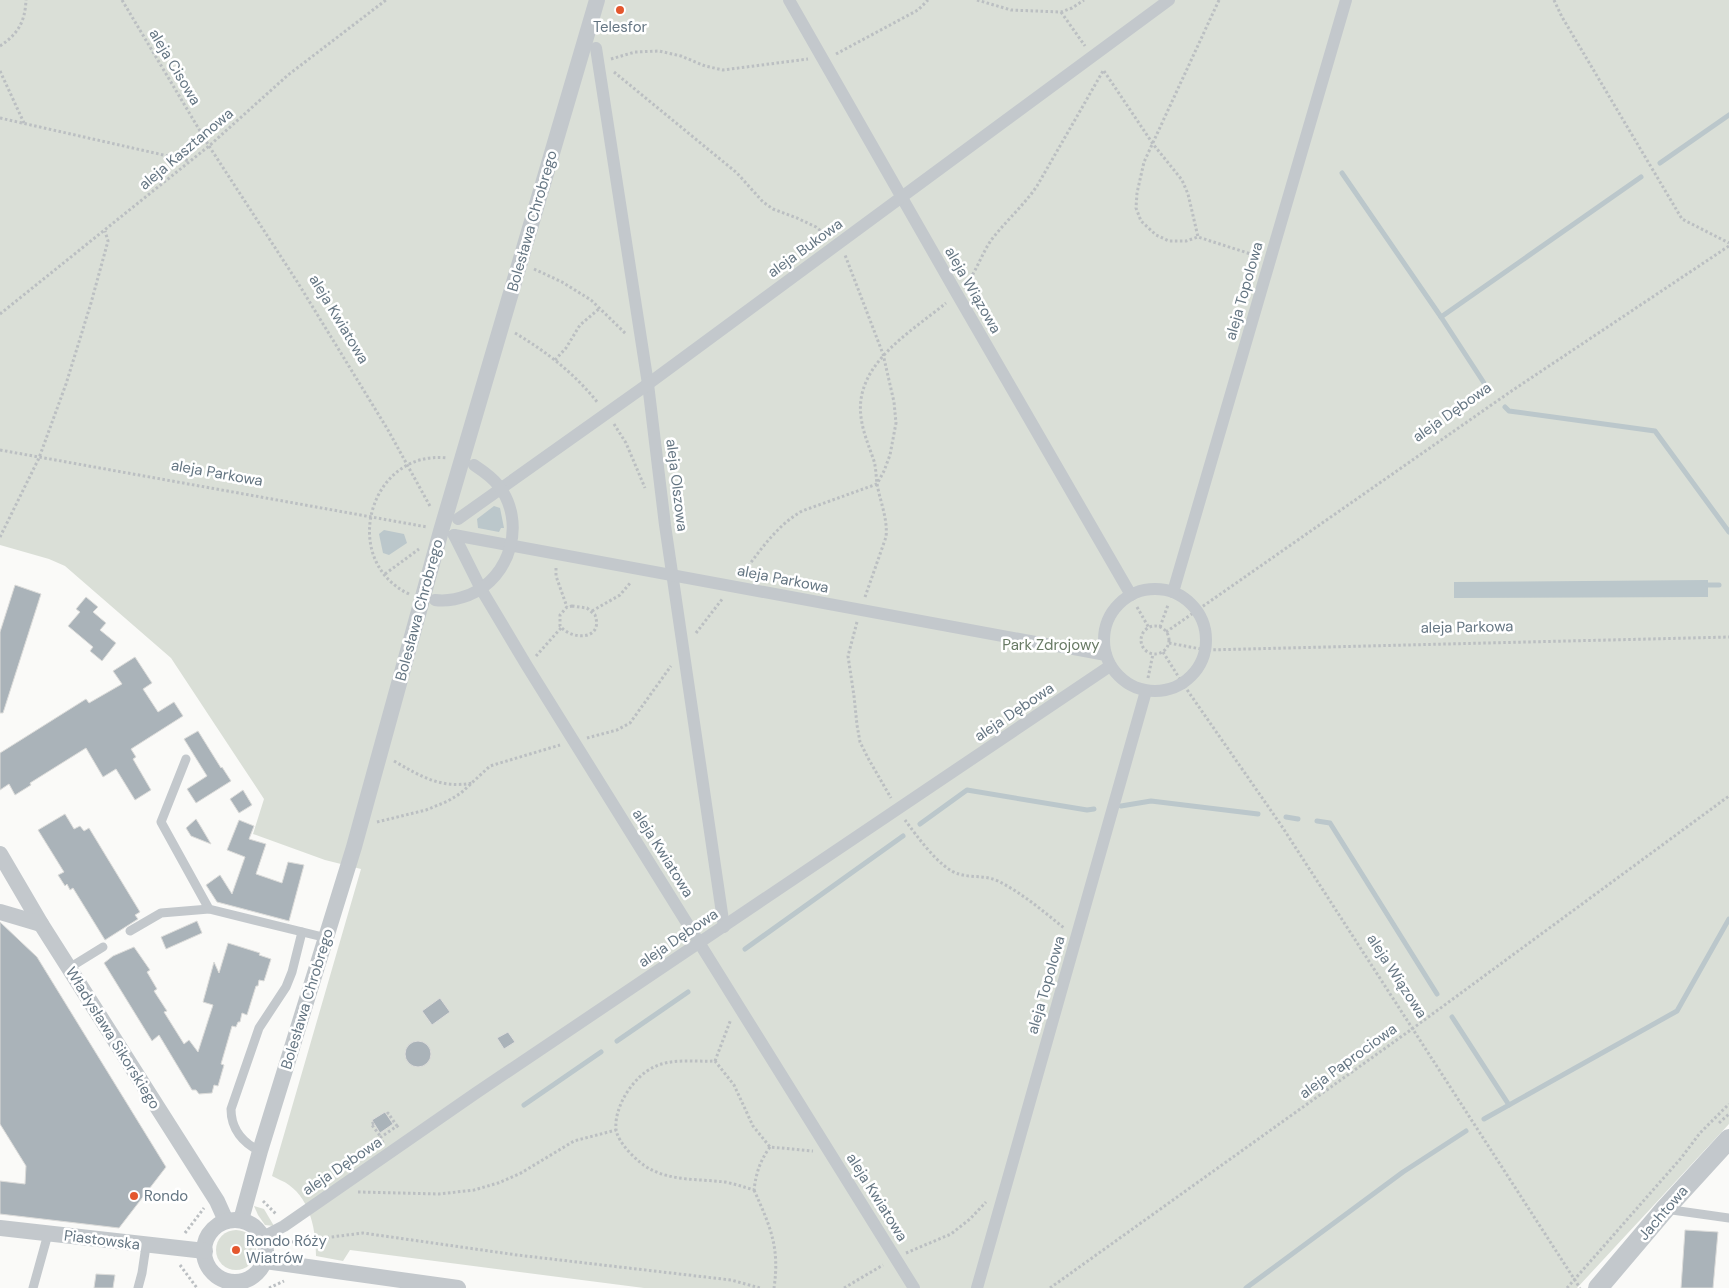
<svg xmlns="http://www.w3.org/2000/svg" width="1729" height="1288" viewBox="0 0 1729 1288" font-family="'DM Sans',sans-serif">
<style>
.green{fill:#dadfd7}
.water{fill:#bbc7cb}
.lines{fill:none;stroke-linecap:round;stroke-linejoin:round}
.stream{stroke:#bbc7cb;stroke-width:5}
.building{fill:#aab3b9;stroke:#dcdcda}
.path{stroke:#bbbfc2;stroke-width:3;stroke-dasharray:2.5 2.5;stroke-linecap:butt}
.service{stroke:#c3c8cc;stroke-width:9}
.pedestrian{stroke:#c3c8cc;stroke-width:12}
.minor{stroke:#c3c8cc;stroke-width:16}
.tertiary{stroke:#c3c8cc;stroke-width:20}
.poi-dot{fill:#e4572e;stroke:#fff;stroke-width:2}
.labels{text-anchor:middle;stroke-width:5;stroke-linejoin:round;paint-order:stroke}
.poi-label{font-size:15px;fill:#657683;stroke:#fff;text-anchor:start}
.street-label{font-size:15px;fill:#657683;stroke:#fff}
.park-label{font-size:15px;fill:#687a64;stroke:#fff}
</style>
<rect width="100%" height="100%" fill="#fafaf8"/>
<g class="green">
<path d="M0 0H1729V1124L1577 1288H644L350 1250 343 1261 316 1256C316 1231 311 1201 289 1185 284 1181 277 1179 272 1176L361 869 325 860 253 834 264 799 171 658 65 566 49 559 0 545Z"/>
<polygon points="254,1206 264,1209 274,1226 265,1225 258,1215"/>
<circle cx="236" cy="1250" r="20"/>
</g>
<g class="water">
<polygon points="494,506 500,508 504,528 501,528 499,532 478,528 477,519"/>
<polygon points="384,530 404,534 407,543 389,555 383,553 379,534"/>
<polygon points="1708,580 1708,597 1454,598 1454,582"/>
</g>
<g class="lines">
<g class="stream">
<polyline points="1660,163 1729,115"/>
<polyline points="1342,173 1441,317"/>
<polyline points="1486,386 1441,317 1641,177"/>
<polyline points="1505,407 1509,411 1655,431 1729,532"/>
<polyline points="1708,585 1719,585"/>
<polyline points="1121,806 1151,801 1258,814"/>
<polyline points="1286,817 1298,819"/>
<polyline points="1317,821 1330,823 1437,994"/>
<polyline points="920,824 967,790 1087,810 1094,809"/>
<polyline points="745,949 903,836"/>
<polyline points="1452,1017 1509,1105"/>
<polyline points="617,1041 688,992"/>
<polyline points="524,1105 601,1052"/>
<polyline points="1484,1119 1677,1011 1729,919"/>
<polyline points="1246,1288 1403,1172 1466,1131"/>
</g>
</g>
<g class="building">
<polygon points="15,585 41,594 3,713 0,713 0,632"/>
<polygon points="86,597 98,607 93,612 106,623 100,630 116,643 102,661 90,651 93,647 68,626 80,612 76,609"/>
<polygon points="135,657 152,683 143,689 158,712 174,702 183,716 131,749 136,757 133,759 151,790 135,800 116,769 103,777 86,748 30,783 31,785 15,795 9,784 0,790 0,753 86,699 89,703 122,684 113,671"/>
<polygon points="198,731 221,768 222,767 231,781 196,803 187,789 207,776 184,739"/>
<polygon points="243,790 252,805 239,813 230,799"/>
<polygon points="65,814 74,829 80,826 84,831 89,828 140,912 135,915 138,919 105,940 73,888 70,890 67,884 65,886 58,875 64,872 38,830"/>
<polygon points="196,819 201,827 211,844 191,836 186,828"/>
<polygon points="239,820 254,826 249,839 266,844 256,874 282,883 288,862 304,865 289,921 217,902 206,885 220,875 232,894 245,857 227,850"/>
<polygon points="197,921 202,933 166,949 161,937"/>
<polygon points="0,922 37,957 166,1167 119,1228 0,1214 0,1181 25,1184 26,1166 0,1124"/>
<polygon points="228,943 260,953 259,955 271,959 264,981 259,980 258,986 256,986 247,1015 242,1013 240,1022 238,1022 236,1027 232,1026 221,1064 224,1065 218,1086 214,1085 212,1093 199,1094 196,1090 192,1090 159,1035 152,1041 104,963 113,956 134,947 150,970 147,972 157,989 154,991 167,1011 164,1012 184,1044 189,1040 198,1052 213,1005 203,1002 214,962 219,973"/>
<polygon points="440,998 450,1012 432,1025 422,1011"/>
<polygon points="508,1032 515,1042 504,1049 497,1038"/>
<circle cx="418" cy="1054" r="13"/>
<polygon points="385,1112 393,1124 380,1133 372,1120"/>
<polygon points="1685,1230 1718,1232 1713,1288 1681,1288"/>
<polygon points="96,1274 115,1275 113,1288 94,1288"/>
</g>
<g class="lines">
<g class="path">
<polyline points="122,0 209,146 298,283 388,430 431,508"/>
<polyline points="977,0 1011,10 1061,12 1072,8 1084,0"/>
<polyline points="1219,0 1144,162 1137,193 1136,208 1141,221 1156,235 1169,241 1186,241 1198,237 1257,256"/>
<polyline points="1554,0 1562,17 1682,219 1729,243"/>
<polyline points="1061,12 1085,46"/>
<path d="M0 46C18 34 25 22 26 0"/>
<polyline points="836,54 918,10 928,0"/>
<polyline points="611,59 635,52 659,51 681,56 705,66 723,70 808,59"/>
<polyline points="0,71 24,123"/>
<polyline points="1104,71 1153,144 1182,180 1188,194 1198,237"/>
<polyline points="614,72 737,173 763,202 773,209 797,218 816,227 827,236"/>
<polyline points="0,118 190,161"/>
<polyline points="534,269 562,282 591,300 626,334"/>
<path d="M967 283C977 270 982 253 992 239 1006 221 1024 205 1037 186L1103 71"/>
<polyline points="0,314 209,146 288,75 386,0"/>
<path d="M515 333C547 352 575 374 598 403"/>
<polyline points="555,360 566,348 580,325 600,308"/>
<polyline points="614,424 626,443 645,488"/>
<polyline points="0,450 427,527"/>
<polyline points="0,537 39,458 66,384 91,303 108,241 105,231"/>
<polyline points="556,568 556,576 567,607"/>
<polyline points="385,574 419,549"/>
<path d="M742 574C760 551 776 526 802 511L877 484 884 471 890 455 896 423 894 402 883 354 845 255"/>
<path d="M409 594C338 560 370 449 447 458"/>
<path d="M865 597 886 537C888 519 880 501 877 484 876 476 876 468 874 461 869 446 863 433 861 417 854 364 911 332 946 303"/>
<path d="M572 606 587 608 595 615C604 640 572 641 560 626V615L567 607Z"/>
<polyline points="1137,607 1149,628"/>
<polyline points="592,611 620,595 631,582"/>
<polyline points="857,622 848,656 854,696 857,725 860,742 868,758 891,798"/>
<circle cx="1155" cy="640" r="14"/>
<polyline points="1160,627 1168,605"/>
<polyline points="1166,632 1510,392 1729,246"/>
<polyline points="696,633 723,598"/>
<polyline points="1169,643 1206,650 1729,637"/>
<polyline points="1163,652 1183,684 1281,825 1580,1288"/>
<polyline points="536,656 561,628"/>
<polyline points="1148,678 1153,654"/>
<polyline points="587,738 617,730 630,723 671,666"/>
<path d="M394 761C420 776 441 789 472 783"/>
<path d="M905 820C916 835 941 870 959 874 972 878 985 875 998 881 1022 893 1043 911 1064 928"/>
<polyline points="377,822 426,810 448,801 461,793 490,766 560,745"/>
<polyline points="715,1061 731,1019"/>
<polyline points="387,1114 388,1113 397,1126"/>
<polyline points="374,1123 371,1124 381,1137"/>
<polyline points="1719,1123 1729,1114"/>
<polyline points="383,1143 381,1137 397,1126 400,1129"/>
<path d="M770 1147C760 1161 756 1173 754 1190 744 1187 735 1184 725 1182 700 1179 672 1181 650 1169 638 1163 617 1142 616 1129 614 1106 634 1076 654 1067 672 1058 695 1062 715 1061L734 1085 753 1126 770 1147 813 1151"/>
<path d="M754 1190C770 1226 780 1247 774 1288"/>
<polyline points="358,1192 439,1194 474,1190 498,1183 521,1173 574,1141 616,1130"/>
<polyline points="263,1201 276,1214"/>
<polyline points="185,1233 204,1208"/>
<polyline points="292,1242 363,1233 517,1255 731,1280 760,1288"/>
<polyline points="906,1253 951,1234 970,1219 986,1202"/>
<polyline points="180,1265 197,1288"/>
<polyline points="269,1288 284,1281"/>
<polyline points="844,1288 883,1265"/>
<polyline points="1050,1288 1412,1029 1729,796"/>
<polyline points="1567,1288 1682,1157 1700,1133 1729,1104"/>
</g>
<g class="service">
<polyline points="186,759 161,822 209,909 327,938"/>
<polyline points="130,931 161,913 209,909"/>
<polyline points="69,968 103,947"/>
<path d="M260 1151C243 1143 231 1129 231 1109L259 1028 286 987 292 972 302 932"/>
<polyline points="1665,1209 1729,1218"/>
<polyline points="33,1288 48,1234"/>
<polyline points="138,1288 142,1273 146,1246"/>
</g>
<g class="pedestrian">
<polyline points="789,0 957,294 1131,595"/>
<polyline points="596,48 648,384 665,525 724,927"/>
<polyline points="458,519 648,384 1169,0"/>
<polyline points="454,535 481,589 527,666 914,1288"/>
<polyline points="454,535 1106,655"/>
<circle cx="1155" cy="640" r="51"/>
<polyline points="1173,592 1346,0"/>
<path d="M435 600C447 602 458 599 469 595 511 578 527 521 498 485 491 476 483 471 474 465"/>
<polyline points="263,1237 284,1226 476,1093 1110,666"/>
<polyline points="977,1288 1146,691"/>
</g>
<g class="minor">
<polyline points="0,854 41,924 217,1201 226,1221"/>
<polyline points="0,912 41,924"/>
<polyline points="241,1220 260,1151 354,847 441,531 597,0"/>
<circle cx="235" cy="1251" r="31"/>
<polyline points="0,1228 205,1251"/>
<polyline points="265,1261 458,1288"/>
</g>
<polyline class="tertiary" points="1598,1288 1665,1209 1729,1139"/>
</g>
<g class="poi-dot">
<circle cx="620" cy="10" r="5"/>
<circle cx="134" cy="1196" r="5"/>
<circle cx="236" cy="1250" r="5"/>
</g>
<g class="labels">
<g class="poi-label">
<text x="620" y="32" text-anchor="middle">Telesfor</text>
<text x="144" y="1201">Rondo</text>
<text x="246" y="1246">Rondo Róży<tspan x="246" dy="17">Wiatrów</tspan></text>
</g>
<g class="street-label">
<text transform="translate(175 67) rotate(59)" y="5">aleja Cisowa</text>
<text transform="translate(186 149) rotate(-40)" y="5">aleja Kasztanowa</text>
<text transform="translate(532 221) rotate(-74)" y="5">Bolesława Chrobrego</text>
<text transform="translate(805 248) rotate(-36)" y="5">aleja Bukowa</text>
<text transform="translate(973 290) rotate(60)" y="5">aleja Wiązowa</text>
<text transform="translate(1244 291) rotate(-74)" y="5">aleja Topolowa</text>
<text transform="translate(339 319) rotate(59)" y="5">aleja Kwiatowa</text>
<text transform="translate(1452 412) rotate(-35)" y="5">aleja Dębowa</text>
<text transform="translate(217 473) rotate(10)" y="5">aleja Parkowa</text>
<text transform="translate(677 485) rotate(83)" y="5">aleja Olszowa</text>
<text transform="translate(783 579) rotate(11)" y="5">aleja Parkowa</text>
<text transform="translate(419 610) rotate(-75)" y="5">Bolesława Chrobrego</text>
<text transform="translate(1467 627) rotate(-1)" y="5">aleja Parkowa</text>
<text transform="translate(1014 712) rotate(-34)" y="5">aleja Dębowa</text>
<text transform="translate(663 853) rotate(58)" y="5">aleja Kwiatowa</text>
<text transform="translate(678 938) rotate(-34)" y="5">aleja Dębowa</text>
<text transform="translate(1397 976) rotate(57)" y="5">aleja Wiązowa</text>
<text transform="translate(1046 985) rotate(-74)" y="5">aleja Topolowa</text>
<text transform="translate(307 999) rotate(-73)" y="5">Bolesława Chrobrego</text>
<text transform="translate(113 1038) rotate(58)" y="5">Władysława Sikorskiego</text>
<text transform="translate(1348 1061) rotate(-36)" y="5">aleja Paprociowa</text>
<text transform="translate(342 1166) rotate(-34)" y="5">aleja Dębowa</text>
<text transform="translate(877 1197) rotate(58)" y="5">aleja Kwiatowa</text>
<text transform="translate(1663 1213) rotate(-49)" y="5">Jachtowa</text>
<text transform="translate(102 1240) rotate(7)" y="5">Piastowska</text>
</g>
<g class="park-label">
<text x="1051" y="650">Park Zdrojowy</text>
</g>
</g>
</svg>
